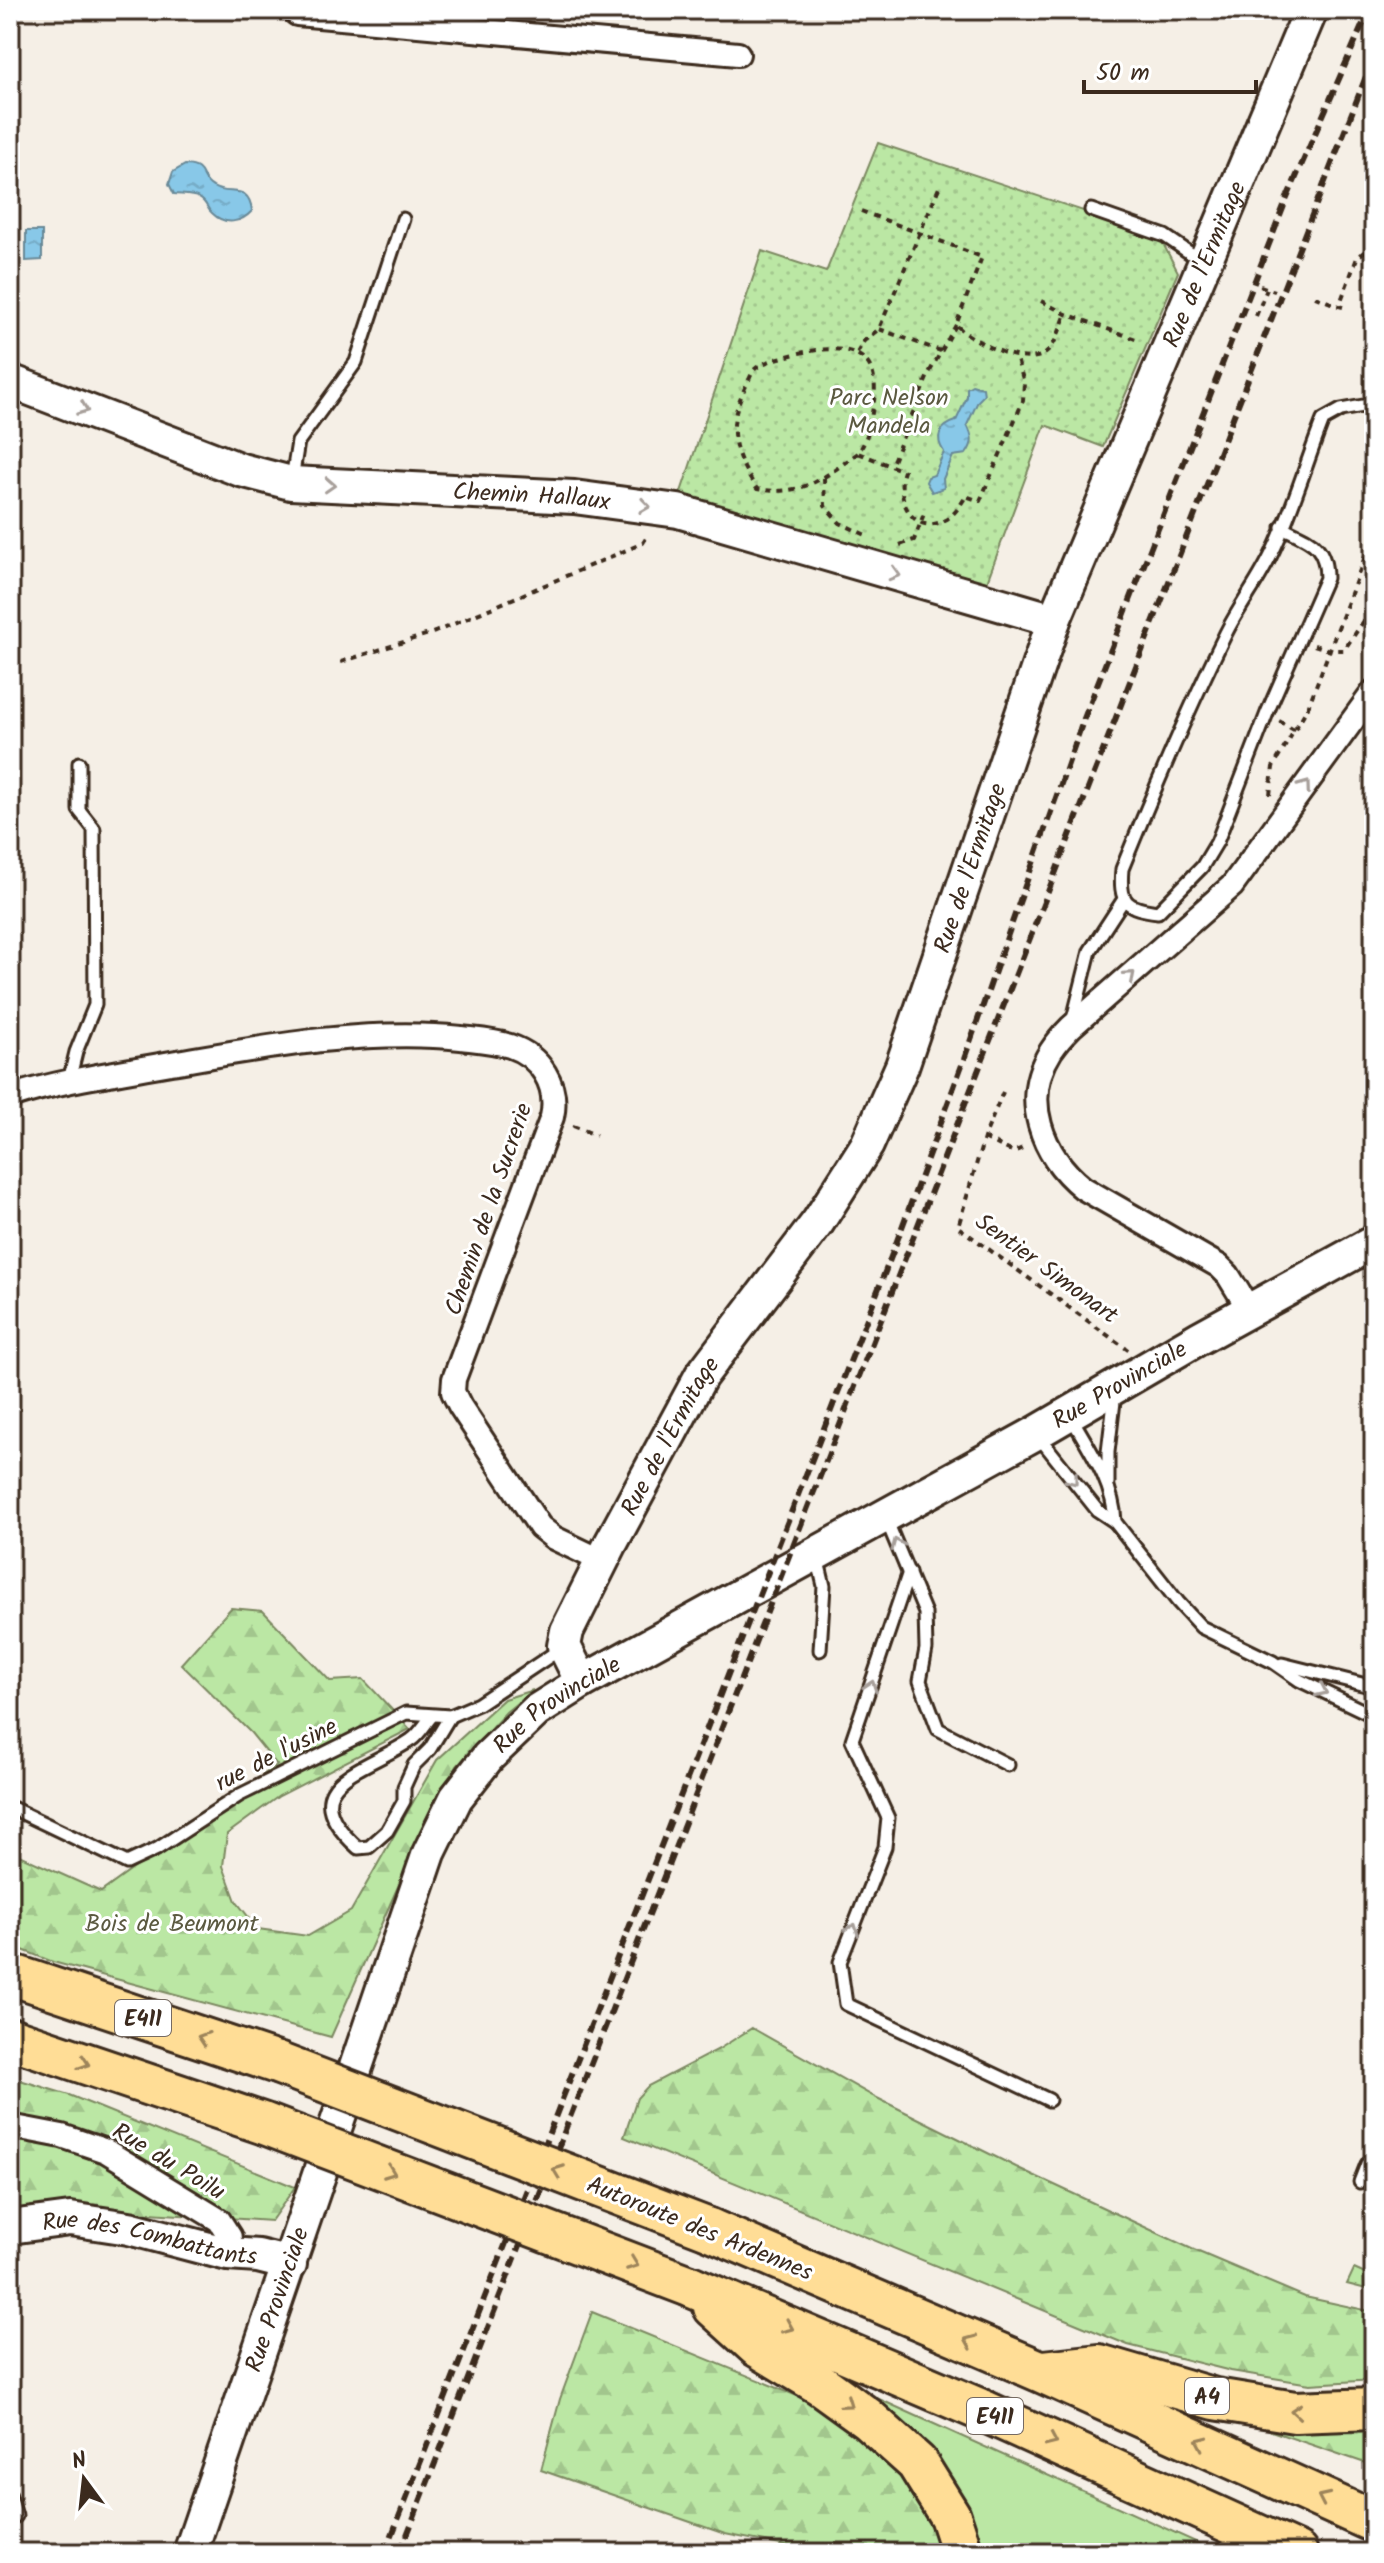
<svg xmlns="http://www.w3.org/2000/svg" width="1384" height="2563" viewBox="0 0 1384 2563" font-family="Kalam,sans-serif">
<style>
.green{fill:#bbe7a4;stroke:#7b8861;stroke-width:2}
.forest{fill:url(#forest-firs);stroke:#7b8861;stroke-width:2}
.park{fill:url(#park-dots);stroke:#7b8861;stroke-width:2}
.water{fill:url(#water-ripples);stroke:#698997;stroke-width:2}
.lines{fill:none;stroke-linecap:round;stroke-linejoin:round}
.lane-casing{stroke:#3b2a1e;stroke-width:17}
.street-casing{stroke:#3b2a1e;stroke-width:28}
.secondary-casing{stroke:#3b2a1e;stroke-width:38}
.highway-casing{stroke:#3b2a1e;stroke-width:46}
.path{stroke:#3b2a1e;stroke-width:4;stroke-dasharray:6 6;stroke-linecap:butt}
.lane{stroke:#fff;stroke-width:11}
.street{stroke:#fff;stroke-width:22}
.secondary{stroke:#fff;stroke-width:32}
.highway{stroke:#ffdd96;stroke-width:40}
.rail{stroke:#3b2a1e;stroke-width:6;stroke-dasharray:12 6;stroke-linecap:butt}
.highway-bridge-casing{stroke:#3b2a1e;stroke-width:46;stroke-linecap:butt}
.highway-bridge{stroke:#ffdd96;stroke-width:40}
.oneway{stroke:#a79f9a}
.oneway2{stroke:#9d845a}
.labels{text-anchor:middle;stroke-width:6;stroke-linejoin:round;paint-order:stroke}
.shield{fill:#fff;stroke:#766a62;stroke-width:2}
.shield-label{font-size:22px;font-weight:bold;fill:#3b2a1e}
.street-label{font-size:24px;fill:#3b2a1e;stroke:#fff}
.park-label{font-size:24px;fill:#5b5940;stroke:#fff}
</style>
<defs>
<pattern id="forest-firs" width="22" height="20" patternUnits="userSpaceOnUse" patternTransform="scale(2)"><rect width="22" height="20" fill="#bbe7a4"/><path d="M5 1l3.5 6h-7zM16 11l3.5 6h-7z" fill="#a2c68d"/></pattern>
<pattern id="park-dots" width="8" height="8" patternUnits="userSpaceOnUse" patternTransform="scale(2)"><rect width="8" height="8" fill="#bbe7a4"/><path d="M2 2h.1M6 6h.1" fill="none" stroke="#a2c68d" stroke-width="1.8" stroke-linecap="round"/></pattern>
<pattern id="water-ripples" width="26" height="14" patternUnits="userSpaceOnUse" patternTransform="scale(2)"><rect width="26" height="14" fill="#88c8e8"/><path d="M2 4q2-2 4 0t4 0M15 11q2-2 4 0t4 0" fill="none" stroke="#76acc7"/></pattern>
</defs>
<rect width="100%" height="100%" fill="#f5efe6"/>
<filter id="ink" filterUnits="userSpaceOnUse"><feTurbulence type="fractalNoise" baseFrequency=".0125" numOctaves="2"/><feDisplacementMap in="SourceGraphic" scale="16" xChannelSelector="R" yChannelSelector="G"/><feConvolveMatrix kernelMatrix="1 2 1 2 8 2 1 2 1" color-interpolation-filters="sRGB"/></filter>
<g filter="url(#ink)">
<g class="green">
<polygon points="1354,2269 1374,2278 1374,2291 1347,2284"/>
<polygon points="870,2395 1220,2553 978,2553 935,2456"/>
</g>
<g class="forest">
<polygon points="231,1608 263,1611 330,1681 363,1679 410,1729 279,1796 227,1834 223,1866 236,1901 258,1929 308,1936 351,1911 437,1760 504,1699 533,1690 506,1712 457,1766 412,1855 331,2037 53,1962 10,1945 10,1851 101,1892 277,1765 251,1733 181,1664"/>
<polygon points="752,2028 871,2095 1016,2167 1194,2250 1305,2297 1374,2312 1374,2380 1310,2384 1231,2371 1128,2345 624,2137 637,2098 648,2086 719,2049"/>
<polygon points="10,2077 69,2095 295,2187 271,2221 118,2211 10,2214"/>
<polygon points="592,2312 817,2404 892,2463 936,2535 940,2553 793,2553 791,2547 725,2534 541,2470 560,2399"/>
<polygon points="1269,2426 1374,2427 1374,2466 1271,2431"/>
</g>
<polygon class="park" points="878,143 1159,236 1178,272 1103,447 1045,425 982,595 676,507 762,251 826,272"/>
<g class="water">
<path d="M185 165C208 166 198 179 213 187 229 197 249 182 252 211 241 223 225 226 212 213 206 208 207 202 199 198 192 194 182 195 174 194L169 184 173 172Z"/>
<polygon points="26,231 42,231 42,260 26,261"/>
<path d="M972 385 983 388 984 395 978 401 967 425C973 437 974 443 966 454L953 456 943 479 944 488 932 492 926 482 928 477 934 475 944 452C934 437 940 426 956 421L967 397V388Z"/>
</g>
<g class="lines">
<defs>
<g id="lane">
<polyline points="1091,210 1165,236 1203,262"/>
<polyline points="292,479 298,442 356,362 403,219"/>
<path d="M1282 527C1310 541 1326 544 1326 578L1267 713 1217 842 1202 867 1158 912C1126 908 1119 903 1122 869 1154 790 1187 712 1225 635 1239 606 1260 580 1273 551 1293 509 1306 463 1323 420L1341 410 1374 404"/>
<polyline points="1072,1023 1090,951 1124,899"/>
<polyline points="69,1081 76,1052 95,1005 94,829 79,810 79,763"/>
<path d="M1071 1417C1090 1450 1114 1484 1115 1522"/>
<polyline points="1039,1437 1097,1510 1115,1522 1178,1602 1201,1627 1273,1662 1299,1680 1374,1716"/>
<polyline points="1108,1483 1108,1452 1115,1393"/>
<polyline points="886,1519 925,1613 926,1649 920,1681 938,1729 1008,1765"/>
<polyline points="817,1557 824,1586 820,1650"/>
<polyline points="909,1572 852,1740 888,1818 885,1847 840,1962 846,2004 1049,2100"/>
<polyline points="1282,1664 1374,1687"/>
<path d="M431 1717C425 1724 419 1735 411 1740 368 1770 286 1783 358 1848L369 1847 387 1831 404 1801V1787L414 1765 430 1749 450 1716"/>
<polyline points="10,1807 127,1863 157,1849 240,1795 406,1713 450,1716 478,1704 562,1648"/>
<polyline points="1360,2182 1367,2164"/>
<polyline points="10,2496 16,2516"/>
</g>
<g id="street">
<polyline points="292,10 297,14 738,54"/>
<path d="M10 1097C62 1080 117 1073 171 1063 266 1047 365 1028 461 1038 478 1040 494 1041 510 1046 540 1056 559 1085 552 1117L454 1379 453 1392 460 1406 540 1527 554 1538 602 1561"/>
<path d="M1250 1311 1228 1275 1219 1266 1083 1188C1042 1155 1020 1099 1051 1051 1057 1042 1064 1034 1071 1027L1232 886 1374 691"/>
<polyline points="10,2126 62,2136 106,2151 219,2220 230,2237 228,2254"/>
</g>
<g id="secondary">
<path id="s1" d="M10 381 241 470 291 483 574 497 678 511 1054 620"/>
<path id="s2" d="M582 1682 564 1646 567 1631 610 1545 701 1376 818 1222 867 1145 902 1066 1054 620 1311 10"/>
<path id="s3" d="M10 2227 70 2219 129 2228 228 2254 258 2256 290 2264"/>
<path id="s4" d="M190 2553 429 1853 456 1798 488 1757 536 1711 582 1682 1036 1433 1199 1338 1374 1242"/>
</g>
<g id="highway">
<polyline points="10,1974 277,2063"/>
<polyline points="10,2038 265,2124"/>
<polyline points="709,2229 1042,2372 1374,2522"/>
<polyline points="690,2286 986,2412 1297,2553"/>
<polyline points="714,2307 757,2346 820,2384 867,2418 917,2463 950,2516 962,2553"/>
<polyline points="1044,2371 1099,2365 1215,2399 1295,2412 1374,2409"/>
</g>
</defs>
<use href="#lane" class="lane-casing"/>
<use href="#street" class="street-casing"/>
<use href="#secondary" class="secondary-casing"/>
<use href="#highway" class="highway-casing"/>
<g class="path">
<path d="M861 211 982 257 956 325C972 341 1025 369 1046 353 1056 345 1061 325 1066 314"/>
<polyline points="1260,286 1275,291"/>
<polyline points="1315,297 1339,306"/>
<polyline points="1041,301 1066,314 1141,341"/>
<polyline points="1343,307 1339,306 1357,258 1373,244"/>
<polyline points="1256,316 1267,289"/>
<path d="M956 325 929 373 891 466 904 471C895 497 912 538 945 520 955 515 961 504 966 496L980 501 1023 401 1024 382 1016 357"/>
<polyline points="879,329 941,351"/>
<polyline points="857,353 864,341 879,329 941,183"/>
<path d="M858 453C824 478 802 497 757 489 733 454 725 426 746 386 749 381 751 373 755 369 764 361 784 357 795 354 843 343 884 347 873 407 870 424 868 439 858 453L891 466"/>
<polyline points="824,478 825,506 840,523 868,536"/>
<polyline points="900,545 914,540 925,511"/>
<polyline points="1314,645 1330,650 1344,650 1374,606"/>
<polyline points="341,662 435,632 643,543 648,535"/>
<polyline points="1279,721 1294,730"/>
<polyline points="1270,795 1273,767 1308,707 1366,554 1374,556"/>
<polyline points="1003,1092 984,1138 958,1227 1128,1350"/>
<polyline points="573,1126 596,1135"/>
<polyline points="984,1138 1013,1152 1025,1147"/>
<polyline points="1370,2080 1374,2082"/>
</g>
<use href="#lane" class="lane"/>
<use href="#street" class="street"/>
<use href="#secondary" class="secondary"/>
<use href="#highway" class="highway"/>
<g class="rail">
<polyline points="385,2553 894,1249 962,1065 1083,721 1287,198 1369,10"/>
<polyline points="400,2553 1374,56"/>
</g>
<defs>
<g id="highway-bridge">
<polyline points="277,2063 709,2229"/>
<polyline points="265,2124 690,2286"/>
</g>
</defs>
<use href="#highway-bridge" class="highway-bridge-casing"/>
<use href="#highway-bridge" class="highway-bridge"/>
</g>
<defs><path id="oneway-chevron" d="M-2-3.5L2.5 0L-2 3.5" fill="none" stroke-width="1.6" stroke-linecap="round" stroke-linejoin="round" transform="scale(2)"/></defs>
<g class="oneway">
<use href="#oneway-chevron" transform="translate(83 409) rotate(21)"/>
<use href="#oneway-chevron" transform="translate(330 485) rotate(3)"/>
<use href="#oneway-chevron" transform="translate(645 506) rotate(8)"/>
<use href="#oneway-chevron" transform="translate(895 574) rotate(16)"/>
<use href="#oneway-chevron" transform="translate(1305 786) rotate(-54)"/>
<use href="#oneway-chevron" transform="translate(1130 976) rotate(-41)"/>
<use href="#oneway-chevron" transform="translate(1073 1480) rotate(52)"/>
<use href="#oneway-chevron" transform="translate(897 1544) rotate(-113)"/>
<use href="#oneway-chevron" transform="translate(871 1686) rotate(-71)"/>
<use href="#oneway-chevron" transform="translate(1322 1691) rotate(25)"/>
<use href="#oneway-chevron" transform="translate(853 1929) rotate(-69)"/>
</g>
<g class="oneway2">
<use href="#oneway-chevron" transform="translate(203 2038) rotate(-162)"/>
<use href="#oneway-chevron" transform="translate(84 2063) rotate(19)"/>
<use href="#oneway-chevron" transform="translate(558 2171) rotate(-159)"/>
<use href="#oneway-chevron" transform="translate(390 2172) rotate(21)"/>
<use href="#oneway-chevron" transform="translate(633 2264) rotate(21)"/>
<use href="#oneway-chevron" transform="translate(788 2327) rotate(23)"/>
<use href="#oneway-chevron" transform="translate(970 2341) rotate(-157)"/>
<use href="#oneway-chevron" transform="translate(847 2403) rotate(35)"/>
<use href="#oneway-chevron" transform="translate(1296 2411) rotate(-176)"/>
<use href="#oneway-chevron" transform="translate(1052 2441) rotate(24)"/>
<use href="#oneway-chevron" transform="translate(1201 2442) rotate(-156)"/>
<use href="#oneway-chevron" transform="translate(1323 2498) rotate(-155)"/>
</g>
</g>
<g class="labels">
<g class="shield">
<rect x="115" y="2000" width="56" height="36" rx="6"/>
<rect x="1185" y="2378" width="44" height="36" rx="6"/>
<rect x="967" y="2398" width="56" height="36" rx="6"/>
</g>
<g class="shield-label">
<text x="143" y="2026">E411</text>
<text x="1207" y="2404">A4</text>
<text x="995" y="2424">E411</text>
</g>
<g class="street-label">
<text dy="8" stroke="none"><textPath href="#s2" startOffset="1572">Rue de l'Ermitage</textPath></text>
<text dy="8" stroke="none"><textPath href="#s1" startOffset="540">Chemin Hallaux</textPath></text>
<text dy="8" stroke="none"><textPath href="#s2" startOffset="924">Rue de l'Ermitage</textPath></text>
<text transform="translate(488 1209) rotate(-71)" y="8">Chemin de la Sucrerie</text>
<text transform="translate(1047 1268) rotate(36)" y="8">Sentier Simonart</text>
<text dy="8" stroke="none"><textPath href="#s4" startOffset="1588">Rue Provinciale</textPath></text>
<text dy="8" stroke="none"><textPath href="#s2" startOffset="276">Rue de l'Ermitage</textPath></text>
<text dy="8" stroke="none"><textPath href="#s4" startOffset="940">Rue Provinciale</textPath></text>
<text transform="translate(276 1754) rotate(-27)" y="8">rue de l'usine</text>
<text transform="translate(169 2161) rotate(31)" y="8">Rue du Poilu</text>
<text transform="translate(700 2228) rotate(22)" y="8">Autoroute des Ardennes</text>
<text dy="8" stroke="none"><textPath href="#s3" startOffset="142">Rue des Combattants</textPath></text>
<text dy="8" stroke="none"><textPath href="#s4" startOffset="268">Rue Provinciale</textPath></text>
</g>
<g class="park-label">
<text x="889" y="405">Parc Nelson<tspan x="889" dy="28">Mandela</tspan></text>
<text x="172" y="1931">Bois de Beumont</text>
</g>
</g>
<rect width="1384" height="2563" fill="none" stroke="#fff" stroke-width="40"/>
<rect x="20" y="20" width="1344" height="2523" fill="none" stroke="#3b2a1e" stroke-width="3" filter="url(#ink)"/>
<g transform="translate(84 2479) rotate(345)" stroke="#ffffff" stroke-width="6" paint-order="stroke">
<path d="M0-6L14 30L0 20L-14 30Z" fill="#3b2a1e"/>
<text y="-12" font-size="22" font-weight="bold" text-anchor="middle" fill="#3b2a1e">N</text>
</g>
<path d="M1084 80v12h172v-12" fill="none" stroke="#3b2a1e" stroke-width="4"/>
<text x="1096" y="80" font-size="24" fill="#3b2a1e" stroke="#ffffff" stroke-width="6" paint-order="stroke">50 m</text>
</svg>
